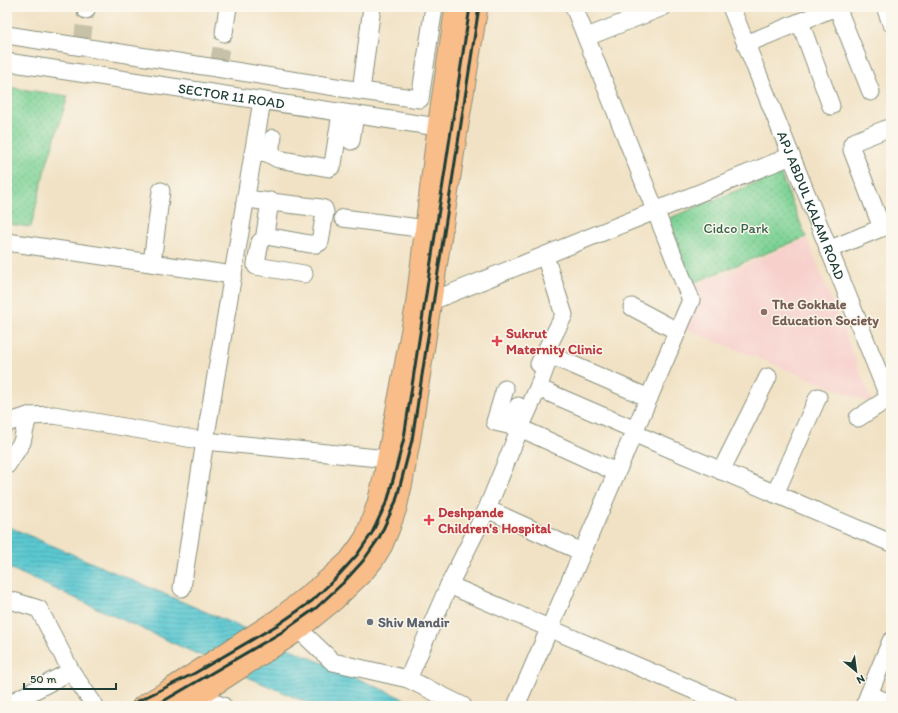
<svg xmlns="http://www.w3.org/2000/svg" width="898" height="713" viewBox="0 0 898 713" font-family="Itim,sans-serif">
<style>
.built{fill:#f7d0cc}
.park{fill:url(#park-dots);stroke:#4e8864}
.water{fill:url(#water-rules);stroke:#3e8382}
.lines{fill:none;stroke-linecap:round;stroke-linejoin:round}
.minor-tunnel{stroke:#c7c1a8;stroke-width:17;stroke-dasharray:17 8;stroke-linecap:butt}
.minor-casing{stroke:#88907c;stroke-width:19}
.major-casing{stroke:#88907c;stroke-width:23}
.minor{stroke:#fff;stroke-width:17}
.major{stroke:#f8bd89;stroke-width:21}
.rail{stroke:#1f3d34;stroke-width:3}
.education-dot{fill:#8d6e63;stroke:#fbf7ec;stroke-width:1.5}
.health-dot{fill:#e0444e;stroke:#fbf7ec;stroke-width:1.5}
.worship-dot{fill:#6b7280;stroke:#fbf7ec;stroke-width:1.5}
.labels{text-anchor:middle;stroke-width:3;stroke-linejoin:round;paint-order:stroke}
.street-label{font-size:14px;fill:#1f3d34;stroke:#fbf7ec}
.park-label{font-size:14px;fill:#36624c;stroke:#fbf7ec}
.education-label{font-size:14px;font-weight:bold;fill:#785e54;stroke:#fbf7ec;text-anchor:start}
.health-label{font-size:14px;font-weight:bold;fill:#be3a42;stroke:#fbf7ec;text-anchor:start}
.worship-label{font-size:14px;font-weight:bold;fill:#5b616d;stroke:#fbf7ec;text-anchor:start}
</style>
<defs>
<pattern id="park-dots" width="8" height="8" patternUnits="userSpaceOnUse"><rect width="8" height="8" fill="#7dd295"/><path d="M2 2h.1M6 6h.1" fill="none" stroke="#66ac7a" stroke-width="1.8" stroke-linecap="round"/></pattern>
<pattern id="water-rules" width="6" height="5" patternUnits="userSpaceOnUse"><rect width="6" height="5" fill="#5cc9d1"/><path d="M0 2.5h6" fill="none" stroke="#4ba4aa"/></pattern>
</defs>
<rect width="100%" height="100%" fill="#fbf7ec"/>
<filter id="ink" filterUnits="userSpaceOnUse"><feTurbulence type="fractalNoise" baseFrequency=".025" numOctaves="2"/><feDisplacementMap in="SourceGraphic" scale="8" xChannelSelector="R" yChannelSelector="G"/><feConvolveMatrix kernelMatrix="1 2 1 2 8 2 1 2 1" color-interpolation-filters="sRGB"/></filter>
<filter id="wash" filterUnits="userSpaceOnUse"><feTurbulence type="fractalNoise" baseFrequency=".012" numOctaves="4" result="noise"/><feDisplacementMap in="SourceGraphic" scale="16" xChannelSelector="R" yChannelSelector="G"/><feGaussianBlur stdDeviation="0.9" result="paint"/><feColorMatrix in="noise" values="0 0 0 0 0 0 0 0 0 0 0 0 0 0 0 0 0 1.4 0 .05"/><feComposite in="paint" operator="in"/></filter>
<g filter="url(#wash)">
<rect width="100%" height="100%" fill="#f1e2c5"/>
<polygon class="built" points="807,239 873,404 686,329 699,296 695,285"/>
<g class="park">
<polygon points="7,87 68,96 44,173 31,227 7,224"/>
<polygon points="780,173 806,237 693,283 667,219"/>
</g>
<polygon class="water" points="7,526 243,628 420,706 315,706 243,675 7,567"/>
</g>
<g filter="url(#ink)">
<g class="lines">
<g class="minor-tunnel">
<polyline points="82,43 86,10"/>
<polyline points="218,65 224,33"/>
</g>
<defs>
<g id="minor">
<path id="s1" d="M731 7 891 403"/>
<polyline points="837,7 871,92"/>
<polyline points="885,7 891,23"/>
<polyline points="86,10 86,7"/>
<polyline points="800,22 831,106"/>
<polyline points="224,33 228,7"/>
<polyline points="7,35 361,91 420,99 434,7"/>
<polyline points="587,37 663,7"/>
<polyline points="746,44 836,7"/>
<path id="s2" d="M7 62 451 129"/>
<polyline points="361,91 372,7"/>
<polyline points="351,141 355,114"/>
<polyline points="254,151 267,153 278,159 329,168 332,166 333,164 341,113"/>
<polyline points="271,155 271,144 273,138"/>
<polyline points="246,199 321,208 324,209 325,212 320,242 317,244 310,244 266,236 265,234 270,201"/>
<polyline points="343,218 426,229"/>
<polyline points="882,228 852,150 852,144 856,141 891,127"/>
<polyline points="7,242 233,275"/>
<polyline points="260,242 256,264 256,266 304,274"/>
<polyline points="828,250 891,224"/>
<polyline points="152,263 161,191"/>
<polyline points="422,305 791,156"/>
<polyline points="632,307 677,331"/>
<polyline points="539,364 564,315 545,256"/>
<polyline points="538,388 635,430"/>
<polyline points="505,389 495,422 508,425 518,406"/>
<polyline points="858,418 889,398"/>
<polyline points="7,423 28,416 54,415 205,441 388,459"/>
<polyline points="520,428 616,472"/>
<polyline points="633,433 891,543"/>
<polyline points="7,465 22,442 28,416"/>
<polyline points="721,471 768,377"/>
<polyline points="775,494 818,397"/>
<polyline points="487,509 582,552"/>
<polyline points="449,585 730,706"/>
<polyline points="182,588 205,441 262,101"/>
<polyline points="7,599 39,609 71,671 95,706"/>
<polyline points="290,621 333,662 408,679 463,706"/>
<polyline points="408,679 449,585 487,509 520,428 538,388 550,355 649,398"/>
<polyline points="869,694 891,704"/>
<polyline points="203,699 223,706"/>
<polyline points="7,705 71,671"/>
<polyline points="516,706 691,300 574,7"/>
<polyline points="864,706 891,641"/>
</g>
<g id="major">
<polyline points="143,706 168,691 279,619 323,584 338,571 349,561 358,549 366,537 378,503 384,478 416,308 438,128 456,7"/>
<polyline points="179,706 212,686 291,635 335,599 362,573 373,560 382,545 389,528 396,508 402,482 410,437 457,130 477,7"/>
</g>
</defs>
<use href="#minor" class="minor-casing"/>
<use href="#major" class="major-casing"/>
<use href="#minor" class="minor"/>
<use href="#major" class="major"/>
<g class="rail">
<polyline points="128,706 195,673 279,624 312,601 337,577 357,555 372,533 388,499 404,438 470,7"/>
<polyline points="155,706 282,632 316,608 343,583 363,561 379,538 396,501 412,440 479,7"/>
</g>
</g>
</g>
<circle class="education-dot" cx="764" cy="312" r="4"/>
<g class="health-dot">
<path d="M495 335h4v4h4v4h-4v4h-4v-4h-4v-4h4z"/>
<path d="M427 514h4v4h4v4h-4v4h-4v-4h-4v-4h4z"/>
</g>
<circle class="worship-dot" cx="370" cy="622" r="4"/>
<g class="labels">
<g class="street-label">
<text dy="5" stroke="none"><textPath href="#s2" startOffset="227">SECTOR 11 ROAD</textPath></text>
<text dy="5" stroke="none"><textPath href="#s1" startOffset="214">APJ ABDUL KALAM ROAD</textPath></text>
</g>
<g class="park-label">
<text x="736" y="233">Cidco Park</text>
</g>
<g class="education-label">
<text x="772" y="309">The Gokhale<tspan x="772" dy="16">Education Society</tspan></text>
</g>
<g class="health-label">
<text x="506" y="338">Sukrut<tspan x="506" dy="16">Maternity Clinic</tspan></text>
<text x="438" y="517">Deshpande<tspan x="438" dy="16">Children's Hospital</tspan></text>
</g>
<g class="worship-label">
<text x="378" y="627">Shiv Mandir</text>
</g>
</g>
<rect width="898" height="713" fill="none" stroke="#fbf7ec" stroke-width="24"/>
<g transform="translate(856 671) rotate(151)" stroke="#fbf7ec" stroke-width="3" paint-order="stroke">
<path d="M0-3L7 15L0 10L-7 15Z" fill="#1f3d34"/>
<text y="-6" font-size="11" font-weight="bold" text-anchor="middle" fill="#1f3d34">N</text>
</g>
<path d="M24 683v6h92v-6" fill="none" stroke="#1f3d34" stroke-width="2"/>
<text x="30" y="683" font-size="12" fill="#1f3d34" stroke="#fbf7ec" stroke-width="3" paint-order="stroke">50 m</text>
</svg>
